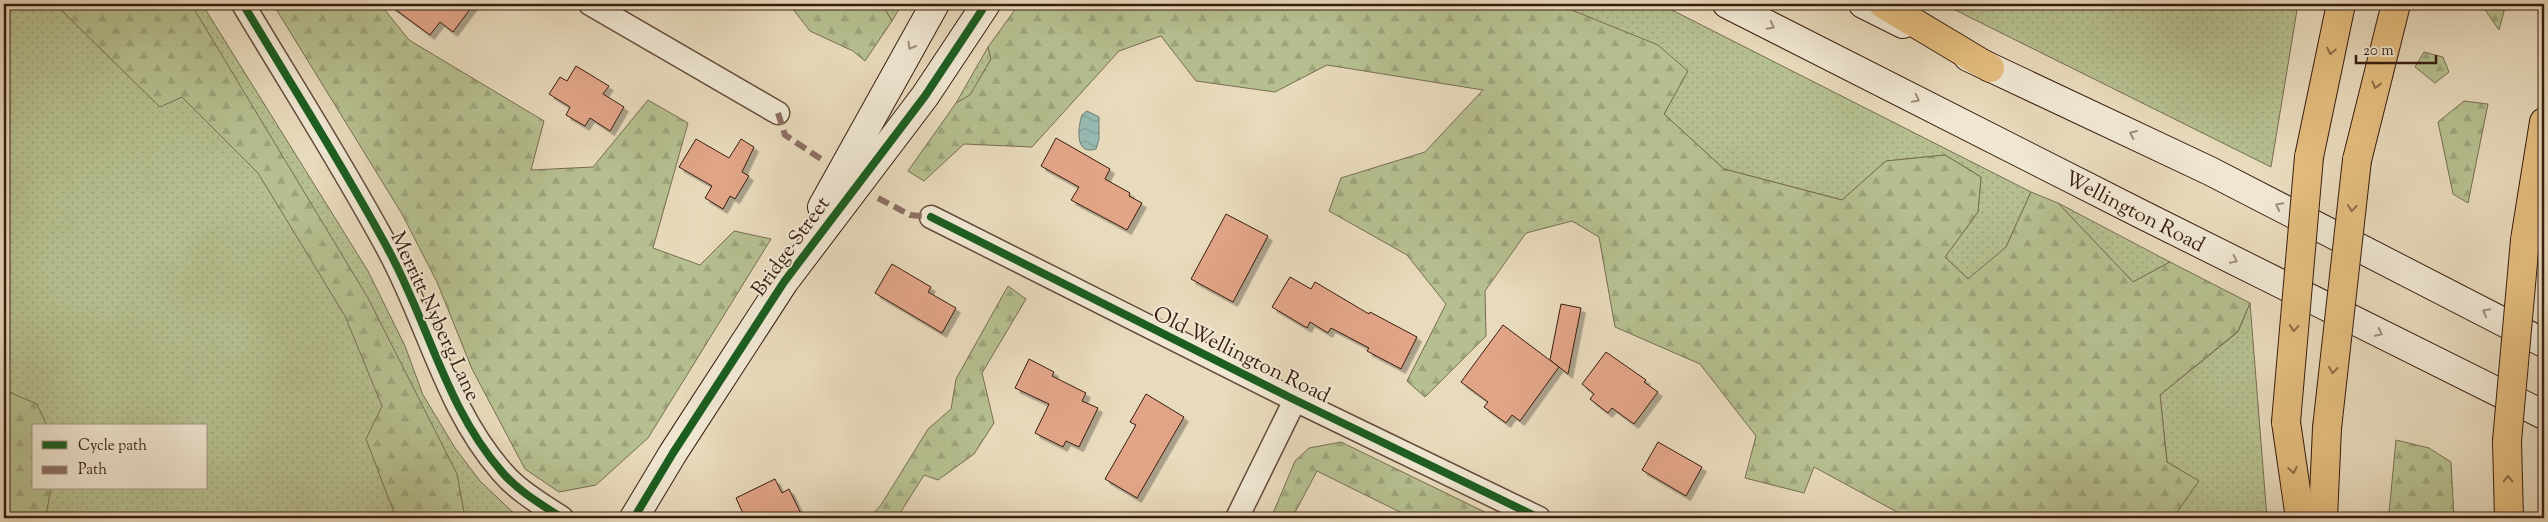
<svg xmlns="http://www.w3.org/2000/svg" width="2548" height="522" viewBox="0 0 2548 522" font-family="'Sorts Mill Goudy',serif">
<style>
.grass{fill:url(#grass-dots);stroke:#776e50;fill-rule:evenodd}
.forest{fill:url(#forest-firs);stroke:#776e50}
.water{fill:url(#water-waves);stroke:#717b71}
.building{fill:#e1a487;stroke:#381d10;filter:url(#shadow)}
.lines{fill:none;stroke-linecap:round;stroke-linejoin:round}
.street-casing{stroke:#644c3b;stroke-width:25}
.secondary-casing{stroke:#381d10;stroke-width:30}
.highway-casing{stroke:#381d10;stroke-width:30}
.street{stroke:#f0e7d3;stroke-width:22}
.secondary{stroke:#f0e7d3;stroke-width:28}
.highway{stroke:#e4bd7e;stroke-width:28}
.highway-bridge-casing{stroke:#381d10;stroke-width:30;stroke-linecap:butt}
.highway-bridge{stroke:#e4bd7e;stroke-width:28}
.quiet{stroke:#8d6e63;stroke-width:6;stroke-dasharray:12 6;stroke-linecap:butt}
.cycleway-casing{stroke:#f0e7d3;stroke-width:11}
.cycleway{stroke:#1b5e20;stroke-width:8}
.oneway{stroke:#9d8c7b}
.oneway2{stroke:#8e6d47}
.labels{text-anchor:middle;stroke-width:4;stroke-linejoin:round;paint-order:stroke}
.street-label{font-size:21px;fill:#381d10;stroke:#f0e7d3}
</style>
<defs>
<pattern id="grass-dots" width="8" height="8" patternUnits="userSpaceOnUse" patternTransform="scale(1.25)"><rect width="8" height="8" fill="#b6bf90"/><path d="M2 2h.1M6 6h.1" fill="none" stroke="#9da47b" stroke-width="1.8" stroke-linecap="round"/></pattern>
<pattern id="forest-firs" width="22" height="20" patternUnits="userSpaceOnUse" patternTransform="scale(1.25)"><rect width="22" height="20" fill="#b6bf90"/><path d="M5 1l3.5 6h-7zM16 11l3.5 6h-7z" fill="#9da47b"/></pattern>
<pattern id="water-waves" width="16" height="10" patternUnits="userSpaceOnUse" patternTransform="scale(1.25)"><rect width="16" height="10" fill="#97bab2"/><path d="M0 5q4-4 8 0t8 0" fill="none" stroke="#839f98"/></pattern>
<filter id="shadow"><feDropShadow dx="4.5" dy="4.5" stdDeviation="0" flood-color="#0004"/></filter>
</defs>
<rect width="100%" height="100%" fill="#e8dabc"/>
<filter id="stains"><feTurbulence type="fractalNoise" baseFrequency=".004" numOctaves="4"/><feColorMatrix values="0 0 0 0 .2 0 0 0 0 .09 0 0 0 0 .02 0 0 0 .5 -.17"/></filter>
<radialGradient id="worn" r=".72"><stop offset=".6" stop-color="#630" stop-opacity="0"/><stop offset="1" stop-color="#630" stop-opacity=".3"/></radialGradient>
<g class="grass">
<path d="M4 4H202L368 271 405 346 423 395 455 448 480 481 519 518H4ZM34 426H206V488H34Z"/>
<polygon points="882,4 902,4 892,21"/>
<polygon points="1557,4 1660,4 2031,192 2006,247 1969,280 1945,257 1978,212 1981,177 1945,155 1886,161 1842,200 1724,169 1664,114 1687,71"/>
<polygon points="1943,4 2298,4 2271,167"/>
<polygon points="988,47 991,59 970,96 956,103"/>
<polygon points="2058,203 2170,262 2133,282"/>
<polygon points="2250,303 2267,518 2173,518 2198,481 2167,462 2160,395 2238,332"/>
</g>
<g class="forest">
<polygon points="55,4 191,4 368,298 457,474 465,518 396,518 366,439 382,406 345,316 258,173 182,97 160,107"/>
<polygon points="273,4 380,4 409,40 544,121 531,170 593,167 648,100 688,123 653,248 700,265 734,231 771,239 648,438 596,485 559,492 525,469 472,369 437,282 402,214"/>
<polygon points="789,4 882,4 892,21 865,61 853,51 810,31"/>
<polygon points="1019,4 1557,4 1658,45 1688,71 1664,114 1724,169 1842,200 1886,161 1945,155 1981,177 1978,212 1945,257 1968,279 2006,247 2031,192 2058,203 2133,282 2170,262 2250,303 2238,331 2160,395 2167,462 2199,481 2173,518 1908,518 1814,467 1804,493 1745,478 1756,436 1700,364 1615,327 1599,237 1572,221 1526,233 1485,291 1486,336 1425,397 1407,381 1446,304 1407,255 1329,211 1341,178 1425,152 1483,90 1327,65 1275,92 1196,81 1161,36 1119,51 1032,147 964,144 924,181 908,171 956,103 970,95 991,59 988,47"/>
<polygon points="2481,4 2506,4 2499,30"/>
<polygon points="2424,52 2443,57 2449,72 2435,83 2415,67"/>
<polygon points="2464,101 2488,104 2468,203 2453,194 2438,122"/>
<polygon points="1008,286 1026,299 982,373 994,423 974,454 938,480 924,475 897,518 869,518 881,505 928,429 951,409 956,379"/>
<polygon points="4,390 37,404 47,426 34,426 34,488 51,488 46,515 40,518 4,518"/>
<polygon points="2396,440 2429,448 2451,462 2454,518 2392,518 2389,513"/>
<polygon points="1341,442 1497,518 1412,518 1317,471 1292,518 1271,518 1295,461 1309,448"/>
</g>
<path class="water" d="M1087 111 1099 117V139L1096 149C1074 156 1078 127 1082 115Z"/>
<g class="building">
<polygon points="388,4 474,4 453,32 440,22 430,35"/>
<polygon points="576,66 609,86 603,94 624,107 610,131 590,118 585,126 566,115 570,107 549,94 560,77 567,81"/>
<polygon points="1056,138 1110,169 1105,179 1130,193 1129,196 1142,203 1127,230 1071,200 1079,187 1041,166"/>
<polygon points="696,139 729,158 741,139 754,147 742,172 749,176 735,199 730,196 723,209 705,198 712,186 679,167"/>
<polygon points="1226,214 1268,236 1233,302 1191,279"/>
<polygon points="892,264 931,287 928,292 956,308 942,333 875,293"/>
<polygon points="1290,277 1311,289 1315,282 1369,314 1370,312 1417,337 1401,369 1367,351 1369,348 1331,328 1328,333 1310,322 1307,328 1272,307"/>
<polygon points="1561,304 1581,308 1568,374 1550,360"/>
<polygon points="1503,325 1559,367 1520,421 1512,415 1506,423 1484,407 1488,402 1461,382"/>
<polygon points="1606,352 1646,380 1644,382 1658,392 1634,424 1612,408 1608,413 1590,399 1594,394 1582,384"/>
<polygon points="1029,359 1054,372 1052,376 1086,393 1082,401 1098,408 1079,447 1066,441 1063,447 1035,433 1049,404 1015,388"/>
<polygon points="1146,394 1184,417 1137,498 1105,479 1136,425 1130,422"/>
<polygon points="1658,442 1702,467 1686,496 1642,470"/>
<polygon points="775,479 782,493 789,489 803,518 745,518 736,498"/>
</g>
<g class="lines">
<defs>
<g id="street">
<path d="M243 4C292 86 344 167 389 251 429 325 446 408 502 472 518 491 541 504 562 518"/>
<polyline points="590,4 778,113"/>
<polyline points="931,217 1295,400 1539,518"/>
<polyline points="1237,518 1295,400"/>
</g>
<g id="secondary">
<polyline points="1727,4 2143,215 2544,415"/>
<polyline points="1863,4 1903,24"/>
<polyline points="1968,57 2210,171 2544,343"/>
<polyline points="822,207 935,4"/>
<polyline points="634,518 673,453 784,282 925,96 986,4"/>
</g>
<g id="highway">
<polyline points="1883,4 1990,68"/>
<polyline points="2309,157 2341,4"/>
<polyline points="2357,160 2396,4"/>
<polyline points="2525,240 2544,122"/>
<polyline points="2286,422 2300,518"/>
<polyline points="2507,441 2509,518"/>
<polyline points="2323,518 2327,428"/>
</g>
</defs>
<use href="#street" class="street-casing"/>
<use href="#secondary" class="secondary-casing"/>
<use href="#highway" class="highway-casing"/>
<use href="#street" class="street"/>
<use href="#secondary" class="secondary"/>
<use href="#highway" class="highway"/>
<defs>
<g id="highway-bridge">
<polyline points="2286,422 2309,157"/>
<polyline points="2327,428 2357,160"/>
<polyline points="2507,441 2525,240"/>
</g>
</defs>
<use href="#highway-bridge" class="highway-bridge-casing"/>
<use href="#highway-bridge" class="highway-bridge"/>
<g class="quiet">
<polyline points="778,113 785,135 821,159"/>
<polyline points="878,198 910,215 931,217"/>
</g>
<defs>
<g id="cycleway">
<path d="M243 4C292 86 344 167 389 251 429 325 446 408 502 472 518 491 541 504 562 518"/>
<polyline points="931,217 1295,400 1539,518"/>
<polyline points="634,518 673,453 784,282 925,96 986,4"/>
</g>
</defs>
<use href="#cycleway" class="cycleway-casing"/>
<use href="#cycleway" class="cycleway"/>
</g>
<defs><path id="oneway-chevron" d="M-2-3.5L2.5 0L-2 3.5" fill="none" stroke-width="1.6" stroke-linecap="round" stroke-linejoin="round" transform="scale(1.25)"/></defs>
<g class="oneway">
<use href="#oneway-chevron" transform="translate(1771 26) rotate(27)"/>
<use href="#oneway-chevron" transform="translate(911 46) rotate(120)"/>
<use href="#oneway-chevron" transform="translate(1916 99) rotate(27)"/>
<use href="#oneway-chevron" transform="translate(2133 134) rotate(-155)"/>
<use href="#oneway-chevron" transform="translate(2279 206) rotate(-153)"/>
<use href="#oneway-chevron" transform="translate(2234 260) rotate(26)"/>
<use href="#oneway-chevron" transform="translate(2486 312) rotate(-152)"/>
<use href="#oneway-chevron" transform="translate(2379 333) rotate(26)"/>
</g>
<g class="oneway2">
<use href="#oneway-chevron" transform="translate(2331 51) rotate(102)"/>
<use href="#oneway-chevron" transform="translate(2376 85) rotate(104)"/>
<use href="#oneway-chevron" transform="translate(2352 208) rotate(96)"/>
<use href="#oneway-chevron" transform="translate(2294 328) rotate(95)"/>
<use href="#oneway-chevron" transform="translate(2333 370) rotate(96)"/>
<use href="#oneway-chevron" transform="translate(2293 470) rotate(81)"/>
<use href="#oneway-chevron" transform="translate(2508 479) rotate(-91)"/>
</g>
<g class="labels">
<g class="street-label">
<text transform="translate(2135 211) rotate(27)" y="7">Wellington Road</text>
<text transform="translate(790 246) rotate(-54)" y="7">Bridge Street</text>
<text transform="translate(436 316) rotate(65)" y="7">Merritt Nyberg Lane</text>
<text transform="translate(1242 354) rotate(26)" y="7">Old Wellington Road</text>
</g>
</g>
<rect width="2548" height="522" fill="none" stroke="#e8dabc" stroke-width="20"/>
<rect x="5" y="5" width="2538" height="512" fill="none" stroke="#381d10" stroke-width="2.5"/>
<rect x="10" y="10" width="2528" height="502" fill="none" stroke="#381d10"/>
<rect x="32" y="424" width="175" height="65" fill="#f0e7d3" stroke="#a69685"/>
<rect x="42" y="441" width="25" height="8" fill="#1b5e20" stroke="#a69685"/>
<text x="78" y="450" font-size="15" fill="#381d10">Cycle path</text>
<rect x="42" y="466" width="25" height="8" fill="#8d6e63" stroke="#a69685"/>
<text x="78" y="474" font-size="15" fill="#381d10">Path</text>
<path d="M2356 55v8h80v-8" fill="none" stroke="#381d10" stroke-width="2.5"/>
<text x="2363" y="55" font-size="15" fill="#381d10" stroke="#f0e7d3" stroke-width="4" paint-order="stroke">20 m</text>
<rect width="100%" height="100%" filter="url(#stains)"/>
<rect width="100%" height="100%" fill="url(#worn)"/>
</svg>
